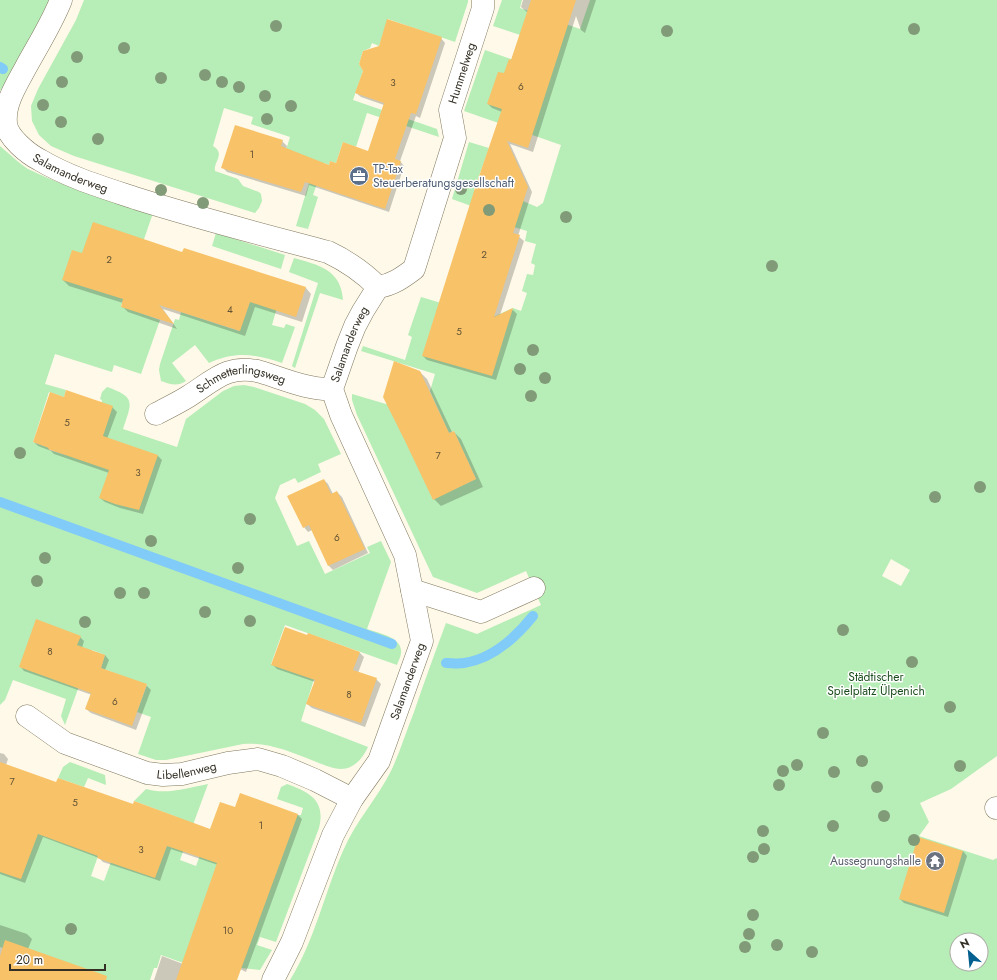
<svg xmlns="http://www.w3.org/2000/svg" width="997" height="980" viewBox="0 0 997 980" font-family="Jost,sans-serif">
<style>
.green{fill:#b7edb6;fill-rule:evenodd}
.shadow{fill:#0003}
.lines{fill:none;stroke-linecap:round;stroke-linejoin:round}
.stream{stroke:#81cbf9;stroke-width:10}
.building{fill:#f7c268}
.street-casing{stroke:#80785f;stroke-width:23}
.street{stroke:#fff;stroke-width:22}
.tree{fill:#819a78}
.labels{text-anchor:middle;stroke-width:3;stroke-linejoin:round;paint-order:stroke}
.number-label{font-size:10px;fill:#655436}
.street-label{font-size:12px;fill:#343025;stroke:#fff}
.service-label{font-size:12px;fill:#4e5e75;stroke:#fff;text-anchor:start}
.park-label{font-size:12px;fill:#1b4c1d;stroke:#fff}
.worship-label{font-size:12px;fill:#5b616d;stroke:#fff;text-anchor:end}
</style>
<rect width="100%" height="100%" fill="#fef9e8"/>
<g class="green">
<path d="M0 0H49C35 32 19 62 0 91Z"/>
<path d="M84 0H468V2L455 42 388 19 379 46 372 43 370 48 363 51 359 64 363 71 353 100 437 129 439 137 367 113 356 147 343 142 336 163 330 161 329 165 324 163 313 195 318 197 308 229 296 226 312 173 282 163 290 137 251 124 253 117 224 108 213 146C226 154 213 162 215 171L238 179 243 186 259 192 261 194 262 201 259 208 255 213 74 156 51 146 39 135 32 121 31 106 38 89 76 20Z"/>
<path d="M502 0H522L520 8 580 29 590 0H997V756L951 789 920 803 929 822 919 836 993 860 997 858V980H290C315 940 324 894 343 851 355 822 377 799 391 771 400 752 406 732 414 712 424 682 435 653 446 623L477 634 541 605 526 571 477 593 433 577 357 415 352 400V394L403 409V435L433 499 476 479 454 431 449 433 430 391 435 374 361 351 363 346 405 360 412 337 408 335 421 297 491 318 513 308 521 311 527 293 522 291 527 274 533 275 535 265 531 263 536 244 525 241 527 231 472 214 474 207 452 199 469 142 489 148 474 190 517 205 523 201 537 207 543 203 561 145 464 111 485 50 551 73 560 48 493 26ZM891 559 910 570 901 586 882 576ZM957 940H981V964H957Z"/>
<path d="M0 146C7 152 21 165 28 169 68 189 111 200 153 213L121 306 160 320 141 374 114 365 112 372 55 354 45 384 66 390 64 397 49 392 33 442 49 448V450L66 455 100 409 102 400 100 399 102 392 107 387C136 397 132 402 123 429L177 447 186 419 223 391 234 386 244 385 254 387 305 404 315 410 324 419 341 454 318 464 321 472 298 483 295 478 280 485 275 498 297 546 309 541 325 574 370 553 367 547 381 541 391 562 367 629C378 633 403 637 401 653 401 657 398 661 397 665L285 625 271 664 314 679 301 721 368 747C363 758 354 769 341 769 332 769 322 764 314 761 291 752 268 742 243 744L166 760H156L138 754 151 717 137 712 147 685 101 668 105 655 92 650 65 725 61 716 66 699 13 680 5 700 0 705Z"/>
<polygon points="216,233 285,255 281,269 212,246"/>
<path d="M294 258C318 265 341 269 343 300L320 293 295 368 292 366 318 283 289 272Z"/>
<path d="M252 296 278 304 272 325 284 328 286 324 295 327 282 363C255 354 236 351 209 363L195 345 172 363 186 381C177 387 170 384 161 381L159 370 160 364 175 319 179 320 181 312 239 331Z"/>
<polygon points="70,762 105,775 106,785 88,778 84,787 58,778 63,767"/>
<path d="M208 784 180 860 196 866 203 847 276 873 297 815H301L303 808 277 799 281 787 287 784C309 792 326 800 319 828L276 942 260 937 257 945 272 950 260 970 241 968H197L161 955 157 968H154L150 980H88L0 947V840L21 789 98 856 91 876 104 881 111 862 177 817 134 801 146 789C166 795 188 788 208 784Z"/>
</g>
<g class="shadow">
<polygon points="523,0 596,0 585,33 581,30 576,16 533,152 510,144 532,192 518,236 524,241 500,315 513,310 517,314 496,380 427,360 423,356 502,112 492,108 488,104 511,61 528,13 521,7"/>
<polygon points="441,38 445,43 420,118 416,116 400,161 404,166 389,212 309,185 306,196 227,172 223,168 282,141 287,146 286,149 330,166 369,152 384,105 361,97 356,93"/>
<polygon points="185,249 306,288 311,294 302,322 255,307 245,336 163,309 177,329 128,312 122,306 123,303 69,286 63,280 83,255 183,254"/>
<polygon points="420,372 427,379 452,432 454,432 461,439 483,487 441,506 434,499"/>
<polygon points="65,398 112,407 117,412 107,439 158,456 162,460 143,514 120,508 105,502 100,498 109,473 54,454 51,451 38,446 34,442"/>
<polygon points="324,480 328,484 333,494 337,492 342,497 368,553 333,570 329,566 312,530 308,532 304,527"/>
<polygon points="309,635 360,653 364,657 358,673 376,679 381,684 365,727 312,708 307,704 315,682 277,669 272,664"/>
<polygon points="80,637 84,641 82,648 105,655 109,660 105,670 146,685 151,690 136,730 91,713 86,709 92,695 24,671 20,666"/>
<polygon points="0,753 4,754 8,759 6,765 57,784 211,830 235,808 297,814 302,819 246,972 240,969 236,980 154,980 162,956 183,964 218,865 171,849 160,881 103,862 99,858 43,837 25,883 0,874"/>
<polygon points="963,851 967,856 948,917 904,903 900,899"/>
<polygon points="0,925 27,934 32,939 28,949 104,980 0,980"/>
</g>
<g class="lines">
<g class="stream">
<polyline points="0,67 3,69"/>
<polyline points="0,502 392,644"/>
<path d="M446 663C452 663 458 664 464 663 492 659 516 637 533 616"/>
</g>
</g>
<g class="building">
<polygon points="531,0 576,0 528,148 507,141 528,187 513,233 520,235 494,317 513,308 492,376 422,356 475,188 502,109 487,104 498,72 504,73 509,59 511,60"/>
<polygon points="387,19 442,37 416,114 411,113 395,159 401,161 385,209 305,182 301,192 221,168 235,125 283,140 281,146 329,165 330,161 336,163 343,142 368,151 384,103 355,93 363,71 359,64 363,51 379,46"/>
<polygon points="93,222 182,252 184,248 306,287 296,317 250,302 240,331 159,305 174,324 121,307 123,299 62,280 72,250 82,253"/>
<polygon points="394,361 420,371 449,433 454,431 476,479 433,500 405,441 383,397"/>
<polygon points="66,390 113,406 103,436 158,455 139,510 115,504 99,498 109,470 48,449 49,448 33,442 50,392 64,397"/>
<polygon points="324,479 331,494 337,491 365,549 328,566 309,525 303,528 287,496"/>
<polygon points="36,619 81,636 77,645 105,655 101,668 147,684 132,726 85,709 91,693 19,667"/>
<polygon points="285,627 307,635 308,633 360,652 353,670 377,678 361,723 306,704 315,680 271,665"/>
<polygon points="0,762 56,782 58,778 133,804 134,801 210,829 220,802 235,807 240,793 298,814 237,980 176,980 217,863 167,846 155,878 97,858 98,856 38,834 21,879 0,872"/>
<polygon points="918,837 963,851 944,913 899,899"/>
<polygon points="5,940 107,976 106,980 0,980 0,956"/>
</g>
<g class="lines">
<defs>
<g id="street">
<path id="s1" d="M61 0C52 23 38 45 26 67 17 84 4 103 6 123 7 137 28 154 40 160 70 178 105 188 138 199 201 219 264 235 328 252 347 261 363 272 378 287"/>
<path id="s2" d="M378 287C392 285 402 278 414 269L455 138 450 110 483 8V0"/>
<path id="s3" d="M156 414C167 408 178 403 189 396 213 381 228 363 261 372 284 379 308 390 332 389"/>
<polyline points="412,590 481,612 534,588"/>
<path id="s4" d="M27 716 65 743 147 773 163 775 182 774 228 763 258 759 282 766 315 780 352 799"/>
<polyline points="996,808 997,808"/>
<path id="s5" d="M273 980 292 942 333 835 352 799 379 761 422 641 405 555 341 415 332 389 347 346 355 326 363 311 378 287"/>
</g>
</defs>
<use href="#street" class="street-casing"/>
<use href="#street" class="street"/>
</g>
<g class="tree">
<circle cx="276" cy="26" r="6"/>
<circle cx="914" cy="29" r="6"/>
<circle cx="667" cy="31" r="6"/>
<circle cx="124" cy="48" r="6"/>
<circle cx="77" cy="57" r="6"/>
<circle cx="205" cy="75" r="6"/>
<circle cx="161" cy="78" r="6"/>
<circle cx="62" cy="82" r="6"/>
<circle cx="222" cy="82" r="6"/>
<circle cx="239" cy="87" r="6"/>
<circle cx="265" cy="96" r="6"/>
<circle cx="43" cy="105" r="6"/>
<circle cx="291" cy="106" r="6"/>
<circle cx="267" cy="119" r="6"/>
<circle cx="61" cy="122" r="6"/>
<circle cx="98" cy="139" r="6"/>
<circle cx="461" cy="189" r="6"/>
<circle cx="161" cy="190" r="6"/>
<circle cx="203" cy="203" r="6"/>
<circle cx="489" cy="210" r="6"/>
<circle cx="566" cy="217" r="6"/>
<circle cx="772" cy="266" r="6"/>
<circle cx="533" cy="350" r="6"/>
<circle cx="520" cy="369" r="6"/>
<circle cx="545" cy="378" r="6"/>
<circle cx="531" cy="396" r="6"/>
<circle cx="20" cy="453" r="6"/>
<circle cx="980" cy="487" r="6"/>
<circle cx="935" cy="497" r="6"/>
<circle cx="250" cy="519" r="6"/>
<circle cx="151" cy="541" r="6"/>
<circle cx="45" cy="558" r="6"/>
<circle cx="238" cy="568" r="6"/>
<circle cx="37" cy="581" r="6"/>
<circle cx="120" cy="593" r="6"/>
<circle cx="144" cy="593" r="6"/>
<circle cx="205" cy="612" r="6"/>
<circle cx="250" cy="621" r="6"/>
<circle cx="85" cy="622" r="6"/>
<circle cx="843" cy="630" r="6"/>
<circle cx="912" cy="662" r="6"/>
<circle cx="950" cy="707" r="6"/>
<circle cx="823" cy="733" r="6"/>
<circle cx="862" cy="761" r="6"/>
<circle cx="797" cy="765" r="6"/>
<circle cx="960" cy="766" r="6"/>
<circle cx="783" cy="771" r="6"/>
<circle cx="834" cy="772" r="6"/>
<circle cx="779" cy="785" r="6"/>
<circle cx="877" cy="787" r="6"/>
<circle cx="884" cy="816" r="6"/>
<circle cx="833" cy="826" r="6"/>
<circle cx="763" cy="831" r="6"/>
<circle cx="914" cy="840" r="6"/>
<circle cx="764" cy="849" r="6"/>
<circle cx="753" cy="857" r="6"/>
<circle cx="753" cy="915" r="6"/>
<circle cx="71" cy="929" r="6"/>
<circle cx="749" cy="934" r="6"/>
<circle cx="777" cy="945" r="6"/>
<circle cx="745" cy="947" r="6"/>
<circle cx="812" cy="952" r="6"/>
</g>
<defs>
<symbol id="office-disc" viewBox="-11 -11 22 22"><circle r="9.5" fill="#5c6f8a" stroke="#fff"/><path d="M-6-3h4V-5.5h4V-3h4V5H-6ZM-1-4.5V-3h2v-1.5ZM-6 0V1H6V0Z" fill="#fff"/></symbol>
<symbol id="temple-disc" viewBox="-11 -11 22 22"><circle r="9.5" fill="#6b7280" stroke="#fff"/><path d="M0-6L5-2H3V0L6.5 2.5H4V6H1.5V3h-3V6H-4V2.5H-6.5L-3 0V-2H-5Z" fill="#fff"/></symbol>
</defs>
<g fill-rule="evenodd">
<use href="#office-disc" x="348" y="165" width="22" height="22"/>
<use href="#temple-disc" x="924" y="850" width="22" height="22"/>
</g>
<g class="labels">
<g class="number-label">
<text x="393" y="86">3</text>
<text x="521" y="90">6</text>
<text x="252" y="158">1</text>
<text x="484" y="258">2</text>
<text x="109" y="263">2</text>
<text x="230" y="313">4</text>
<text x="459" y="335">5</text>
<text x="67" y="426">5</text>
<text x="438" y="459">7</text>
<text x="138" y="476">3</text>
<text x="337" y="541">6</text>
<text x="50" y="655">8</text>
<text x="349" y="698">8</text>
<text x="115" y="705">6</text>
<text x="12" y="785">7</text>
<text x="75" y="806">5</text>
<text x="261" y="829">1</text>
<text x="141" y="853">3</text>
<text x="228" y="934">10</text>
</g>
<g class="street-label">
<text dy="4" stroke="none"><textPath href="#s2" startOffset="245">Hummelweg</textPath></text>
<text dy="4" stroke="none"><textPath href="#s1" startOffset="221">Salamanderweg</textPath></text>
<text dy="4" stroke="none"><textPath href="#s5" startOffset="689">Salamanderweg</textPath></text>
<text dy="4" stroke="none"><textPath href="#s3" startOffset="95">Schmetterlingsweg</textPath></text>
<text dy="4" stroke="none"><textPath href="#s5" startOffset="329">Salamanderweg</textPath></text>
<text dy="4" stroke="none"><textPath href="#s4" startOffset="174">Libellenweg</textPath></text>
</g>
<g class="service-label">
<text x="373" y="173">TP-Tax<tspan x="373" dy="14">Steuerberatungsgesellschaft</tspan></text>
</g>
<g class="park-label">
<text x="876" y="681">Städtischer<tspan x="876" dy="14">Spielplatz Ülpenich</tspan></text>
</g>
<g class="worship-label">
<text x="921" y="865">Aussegnungshalle</text>
</g>
</g>
<g transform="translate(969 952) rotate(333)"><circle r="19" fill="#ffffff" stroke="#aeaca8"/>
<path d="M0-3L7 15L0 10L-7 15Z" fill="#025f90"/>
<text y="-6" font-size="11" font-weight="bold" text-anchor="middle" fill="#343025">N</text>
</g>
<path d="M10 964v6h95v-6" fill="none" stroke="#343025" stroke-width="2"/>
<text x="16" y="964" font-size="12" fill="#343025" stroke="#ffffff" stroke-width="3" paint-order="stroke">20 m</text>
</svg>
